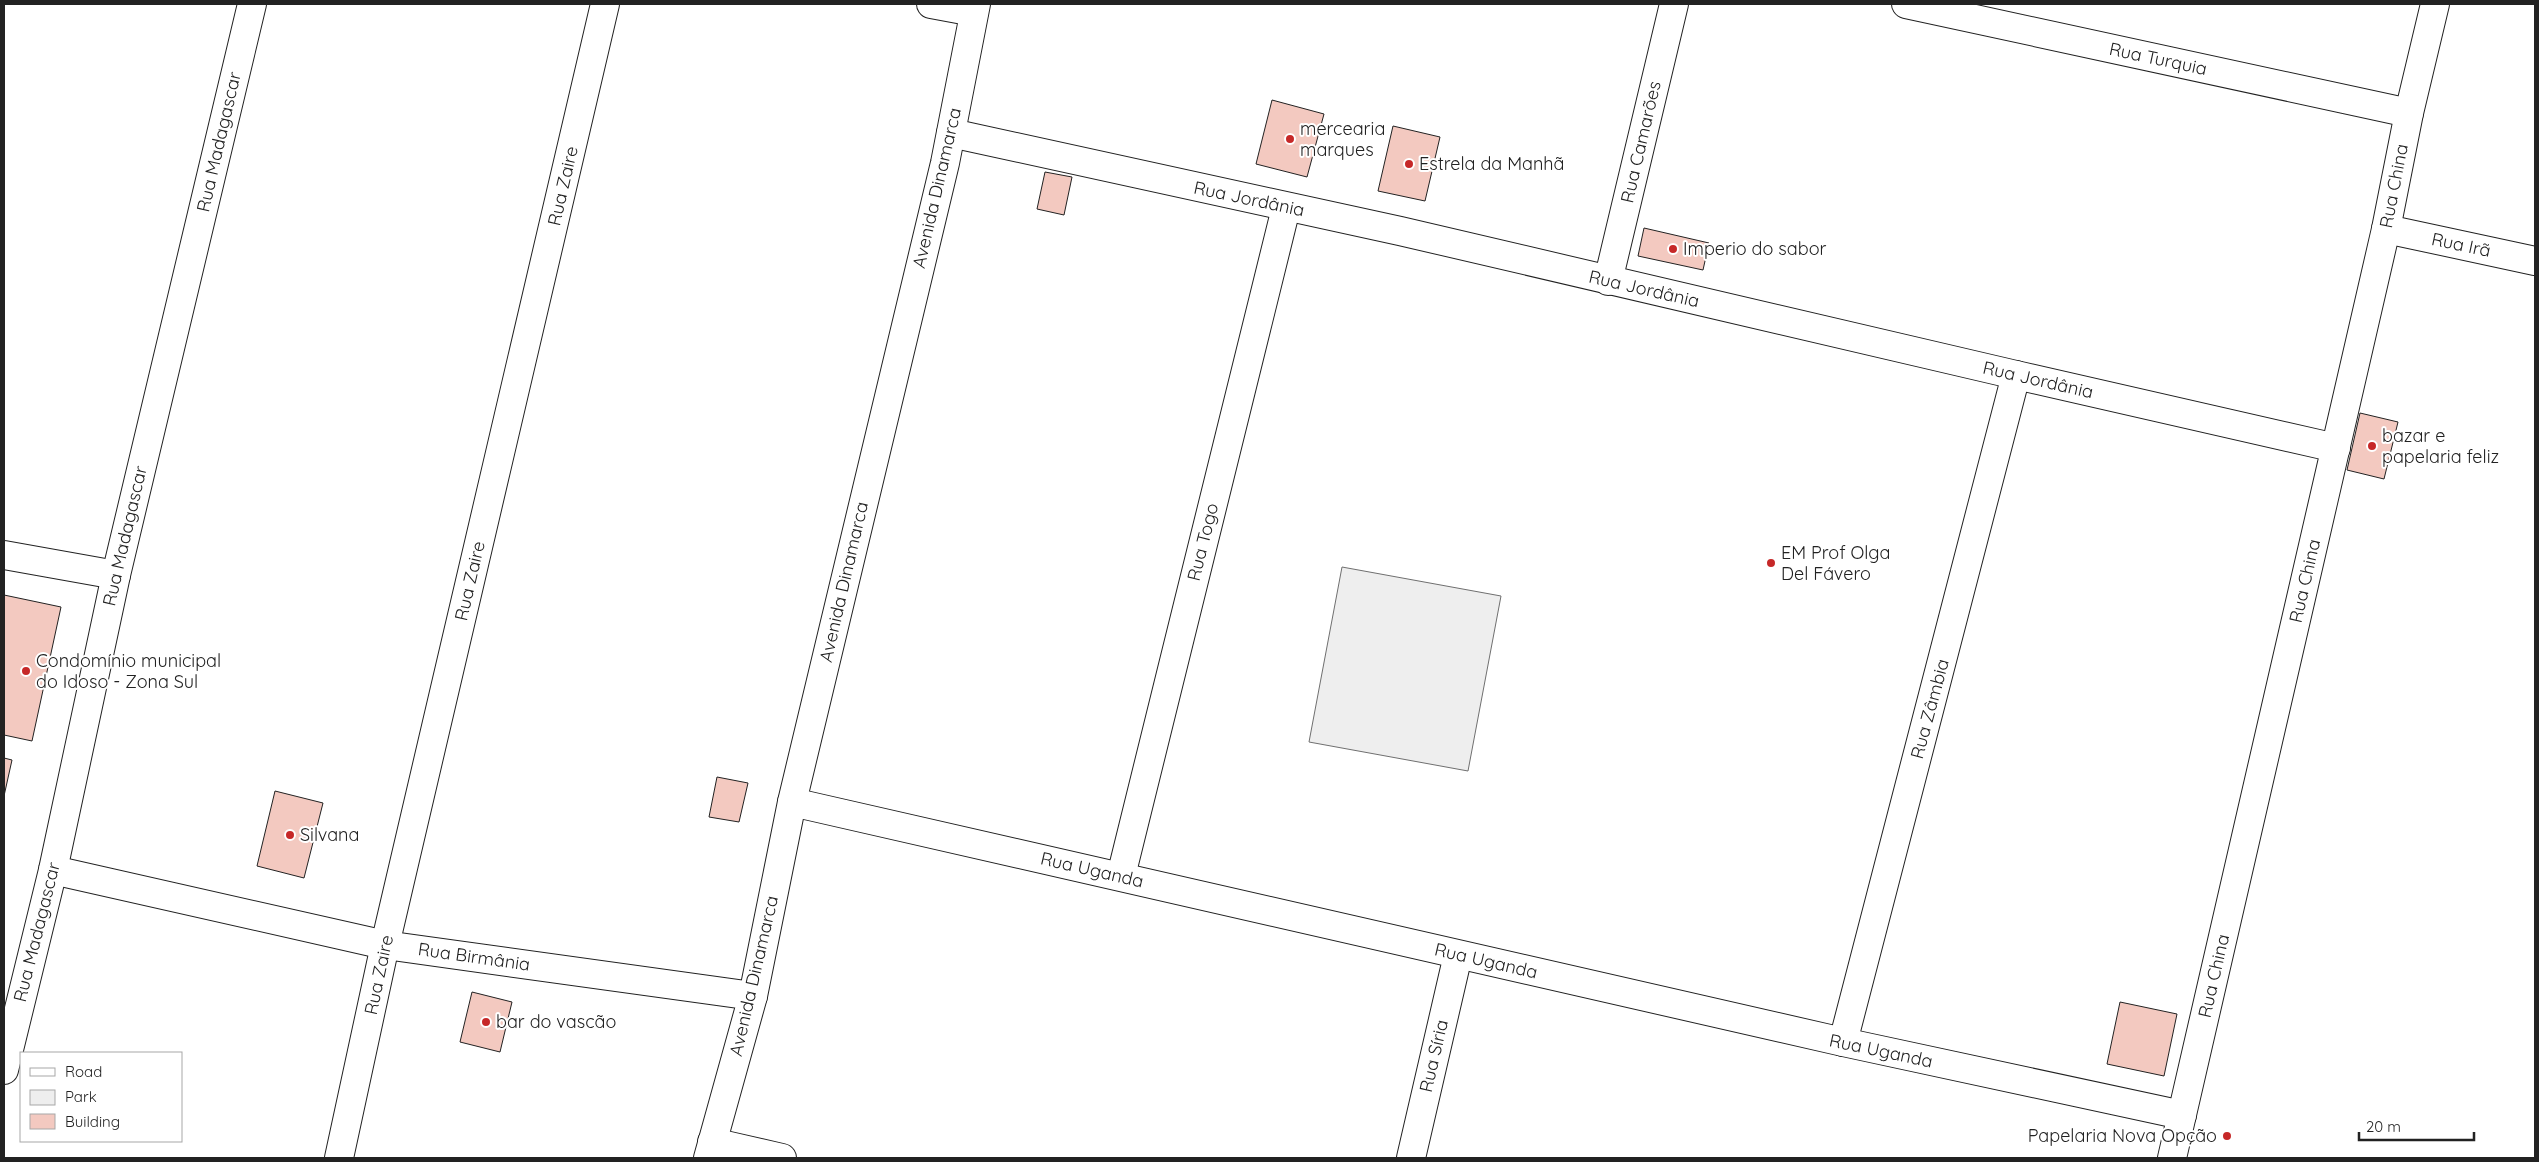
<svg xmlns="http://www.w3.org/2000/svg" width="2539" height="1162" viewBox="0 0 2539 1162" font-family="Quicksand,sans-serif">
<style>
.green{fill:#eee;stroke:#6f6f6f}
.building{fill:#f3c9c0;stroke:#222}
.lines{fill:none;stroke-linecap:round;stroke-linejoin:round}
.minor-casing{stroke:#222;stroke-width:30}
.minor{stroke:#fff;stroke-width:28}
.poi-dot{fill:#c62828;stroke:#fff;stroke-width:2}
.labels{text-anchor:middle;stroke-width:4;stroke-linejoin:round;paint-order:stroke}
.street-label{font-size:18px;fill:#222;stroke:#fff}
.poi-label{font-size:18px;fill:#222;stroke:#fff;text-anchor:start}
</style>
<rect width="100%" height="100%" fill="#fff"/>
<polygon class="green" points="1342,567 1501,596 1468,771 1309,742"/>
<g class="building">
<polygon points="1272,100 1324,114 1307,177 1256,164"/>
<polygon points="1393,126 1440,137 1425,201 1378,191"/>
<polygon points="1045,172 1072,177 1064,215 1037,209"/>
<polygon points="1644,228 1709,243 1703,270 1638,256"/>
<polygon points="2360,413 2398,422 2384,479 2347,470"/>
<polygon points="4,595 61,607 32,741 4,735"/>
<polygon points="4,758 12,760 4,796"/>
<polygon points="717,777 748,783 739,822 709,817"/>
<polygon points="275,791 323,803 304,878 257,866"/>
<polygon points="472,992 512,1002 500,1052 460,1042"/>
<polygon points="2120,1002 2177,1014 2164,1076 2107,1064"/>
</g>
<g class="lines">
<defs>
<g id="minor">
<polyline points="931,4 974,12"/>
<polyline points="1906,4 2409,113"/>
<polyline points="951,133 1400,231 2016,375 2336,448"/>
<polyline points="2386,229 2535,261"/>
<polyline points="1608,281 1674,4"/>
<polyline points="4,555 116,575"/>
<polyline points="792,802 1843,1042 2182,1115"/>
<polyline points="53,870 385,945 753,996"/>
<polyline points="1121,876 1286,208"/>
<polyline points="1843,1042 2016,375"/>
<polyline points="4,1070 53,870 116,575 252,4"/>
<polyline points="712,1142 782,1158"/>
<polyline points="339,1158 385,945 605,4"/>
<polyline points="708,1158 753,996 792,802 945,163 976,4"/>
<polyline points="1411,1158 1458,955"/>
<polyline points="2172,1158 2386,229 2409,113 2435,4"/>
</g>
</defs>
<use href="#minor" class="minor-casing"/>
<use href="#minor" class="minor"/>
</g>
<g class="poi-dot">
<circle cx="1290" cy="139" r="5"/>
<circle cx="1409" cy="164" r="5"/>
<circle cx="1673" cy="249" r="5"/>
<circle cx="2372" cy="446" r="5"/>
<circle cx="1771" cy="563" r="5"/>
<circle cx="26" cy="671" r="5"/>
<circle cx="290" cy="835" r="5"/>
<circle cx="486" cy="1022" r="5"/>
<circle cx="2227" cy="1136" r="5"/>
</g>
<g class="labels">
<g class="street-label">
<text transform="translate(2158 59) rotate(12)" y="6">Rua Turquia</text>
<text transform="translate(219 142) rotate(-77)" y="6">Rua Madagascar</text>
<text transform="translate(1641 142) rotate(-77)" y="6">Rua Camarões</text>
<text transform="translate(563 186) rotate(-77)" y="6">Rua Zaire</text>
<text transform="translate(2394 186) rotate(-79)" y="6">Rua China</text>
<text transform="translate(937 188) rotate(-77)" y="6">Avenida Dinamarca</text>
<text transform="translate(1249 199) rotate(12)" y="6">Rua Jordânia</text>
<text transform="translate(2461 245) rotate(12)" y="6">Rua Irã</text>
<text transform="translate(1644 289) rotate(13)" y="6">Rua Jordânia</text>
<text transform="translate(2038 380) rotate(13)" y="6">Rua Jordânia</text>
<text transform="translate(125 536) rotate(-77)" y="6">Rua Madagascar</text>
<text transform="translate(1203 542) rotate(-76)" y="6">Rua Togo</text>
<text transform="translate(470 581) rotate(-77)" y="6">Rua Zaire</text>
<text transform="translate(2305 581) rotate(-77)" y="6">Rua China</text>
<text transform="translate(844 582) rotate(-77)" y="6">Avenida Dinamarca</text>
<text transform="translate(1930 709) rotate(-75)" y="6">Rua Zâmbia</text>
<text transform="translate(1092 870) rotate(13)" y="6">Rua Uganda</text>
<text transform="translate(37 932) rotate(-76)" y="6">Rua Madagascar</text>
<text transform="translate(474 957) rotate(8)" y="6">Rua Birmânia</text>
<text transform="translate(1486 961) rotate(13)" y="6">Rua Uganda</text>
<text transform="translate(379 975) rotate(-78)" y="6">Rua Zaire</text>
<text transform="translate(754 976) rotate(-77)" y="6">Avenida Dinamarca</text>
<text transform="translate(2214 976) rotate(-77)" y="6">Rua China</text>
<text transform="translate(1881 1051) rotate(12)" y="6">Rua Uganda</text>
<text transform="translate(1434 1056) rotate(-77)" y="6">Rua Síria</text>
</g>
<g class="poi-label">
<text x="1300" y="135">mercearia<tspan x="1300" dy="21">marques</tspan></text>
<text x="1419" y="170">Estrela da Manhã</text>
<text x="1683" y="255">Imperio do sabor</text>
<text x="2382" y="442">bazar e<tspan x="2382" dy="21">papelaria feliz</tspan></text>
<text x="1781" y="559">EM Prof Olga<tspan x="1781" dy="21">Del Fávero</tspan></text>
<text x="36" y="667">Condomínio municipal<tspan x="36" dy="21">do Idoso - Zona Sul</tspan></text>
<text x="300" y="841">Silvana</text>
<text x="496" y="1028">bar do vascão</text>
<text x="2217" y="1142" text-anchor="end">Papelaria Nova Opção</text>
</g>
</g>
<rect width="2539" height="1162" fill="none" stroke="#222222" stroke-width="10"/>
<rect x="20" y="1052" width="162" height="90" fill="#ffffff" stroke="#a7a7a7"/>
<rect x="30" y="1068" width="25" height="8" fill="#ffffff" stroke="#a7a7a7"/>
<text x="65" y="1077" font-size="15" fill="#222222">Road</text>
<rect x="30" y="1090" width="25" height="15" fill="#eeeeee" stroke="#a7a7a7"/>
<text x="65" y="1102" font-size="15" fill="#222222">Park</text>
<rect x="30" y="1114" width="25" height="15" fill="#f3c9c0" stroke="#a7a7a7"/>
<text x="65" y="1127" font-size="15" fill="#222222">Building</text>
<path d="M2359 1132v8h115v-8" fill="none" stroke="#222222" stroke-width="2.5"/>
<text x="2366" y="1132" font-size="15" fill="#222222" stroke="#ffffff" stroke-width="4" paint-order="stroke">20 m</text>
</svg>
